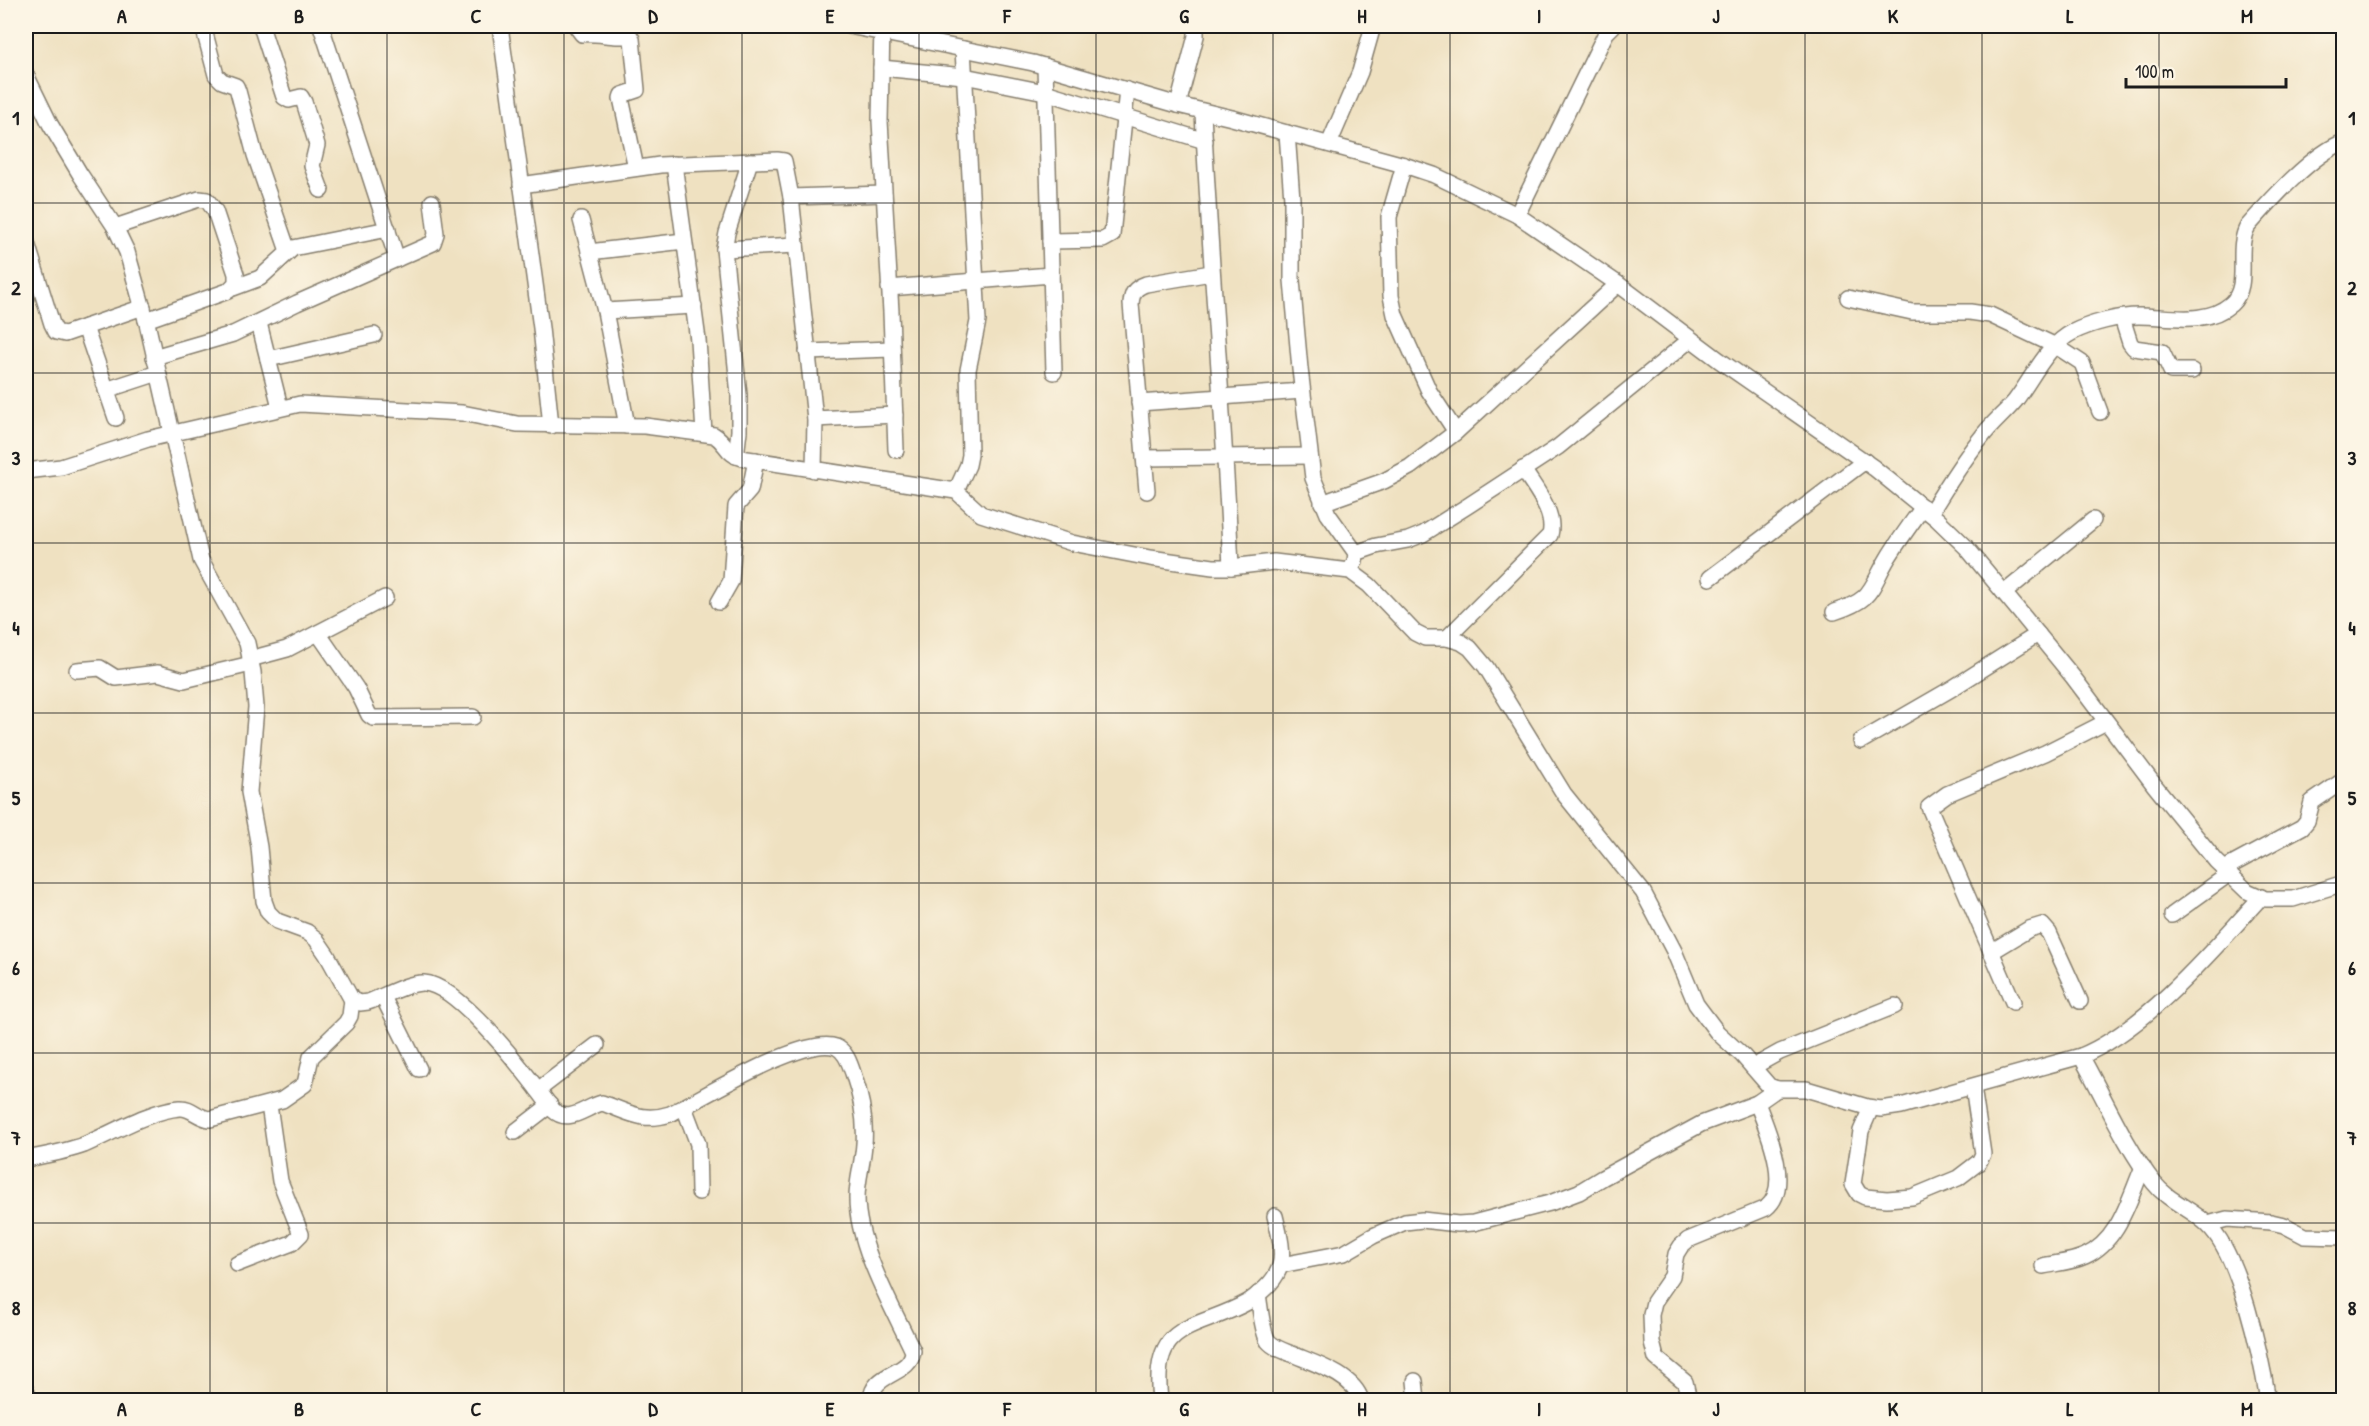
<svg xmlns="http://www.w3.org/2000/svg" width="2369" height="1426" viewBox="0 0 2369 1426" font-family="'Patrick Hand',sans-serif">
<style>
.lines{fill:none;stroke-linecap:round;stroke-linejoin:round}
.minor-casing{stroke:#867e6e;stroke-width:18}
.minor{stroke:#fff;stroke-width:15}
.grid{fill:none;stroke:#1c1c1c;stroke-width:1.5;stroke-opacity:0.55}
.neatline{fill:none;stroke:#1c1c1c;stroke-width:2}
.grid-label{font-size:20px;text-anchor:middle;font-weight:bold;fill:#1c1c1c}
</style>
<rect width="100%" height="100%" fill="#fcf5e5"/>
<filter id="ink" filterUnits="userSpaceOnUse"><feTurbulence type="fractalNoise" baseFrequency=".0167" numOctaves="2"/><feDisplacementMap in="SourceGraphic" scale="12" xChannelSelector="R" yChannelSelector="G"/><feConvolveMatrix kernelMatrix="1 2 1 2 8 2 1 2 1" color-interpolation-filters="sRGB"/></filter>
<filter id="wash" filterUnits="userSpaceOnUse"><feTurbulence type="fractalNoise" baseFrequency=".008" numOctaves="4" result="noise"/><feDisplacementMap in="SourceGraphic" scale="24" xChannelSelector="R" yChannelSelector="G"/><feGaussianBlur stdDeviation="1.35" result="paint"/><feColorMatrix in="noise" values="0 0 0 0 0 0 0 0 0 0 0 0 0 0 0 0 0 1.4 0 .05"/><feComposite in="paint" operator="in"/></filter>
<g filter="url(#wash)">
<rect width="100%" height="100%" fill="#efe1c1"/>
</g>
<g filter="url(#ink)">
<g class="lines">
<defs>
<g id="minor">
<polyline points="203,26 216,75 222,81 236,86 238,91 255,155 288,251"/>
<polyline points="261,26 284,97 289,100 301,97 304,102 317,145 312,166 321,190"/>
<polyline points="321,26 397,259"/>
<polyline points="500,26 541,328 551,426"/>
<path d="M576 26 582 34C598 33 613 37 630 36L632 39 637 90 622 95 621 98 636 168"/>
<polyline points="849,26 1033,63 1178,105 1232,118 1404,165 1434,175 1517,215 1618,284 1719,360 1874,468 1937,519 1966,547 2019,611 2073,677 2155,786 2216,861 2247,891 2265,899 2293,899 2344,883"/>
<polyline points="882,26 880,121 891,312 896,450"/>
<polyline points="1045,66 1054,372"/>
<polyline points="881,68 964,76 1045,92 1205,141"/>
<path d="M26 75 50 124 80 174 115 227 127 252 147 323 201 560 247 643 253 672 256 707 249 792 259 847 264 901 268 912 277 921 307 932 316 939 327 955 352 1000 360 1003 368 1002C383 997 408 982 424 983 460 985 531 1080 553 1110 569 1125 585 1107 602 1103 629 1112 642 1123 670 1114 703 1098 803 1035 836 1047 846 1051 850 1064 853 1073 861 1096 866 1119 864 1144 863 1162 857 1180 857 1198 857 1246 893 1308 913 1351 911 1376 872 1371 871 1400"/>
<polyline points="1178,105 1196,36 1196,26"/>
<path d="M1203 112C1210 264 1224 415 1231 567"/>
<polyline points="1287,133 1292,199 1292,280 1300,369 1313,478 1328,514 1356,553 1355,561 1350,571"/>
<polyline points="1329,144 1360,72 1373,26"/>
<polyline points="674,164 698,340 704,433"/>
<polyline points="1404,165 1389,217 1391,296 1395,315 1429,391 1456,432"/>
<polyline points="521,185 660,165 777,160 784,161 791,197 815,419 814,470"/>
<polyline points="791,197 884,194"/>
<polyline points="1517,215 1606,33 1613,26"/>
<polyline points="581,220 605,311 627,426"/>
<polyline points="115,227 199,199 207,200 215,211 236,274 236,283 228,291 146,320"/>
<polyline points="26,240 52,324 56,332 65,334 143,307"/>
<polyline points="1050,241 1103,240 1112,235 1127,90"/>
<polyline points="724,249 796,245"/>
<polyline points="589,252 684,241"/>
<polyline points="233,288 260,278 293,248 388,229"/>
<polyline points="889,288 1051,275"/>
<polyline points="1848,298 1912,312 1970,312 1990,315 2056,346 2082,363 2100,412"/>
<polyline points="605,311 694,306"/>
<polyline points="2122,318 2130,343 2134,348 2162,352 2171,371 2192,371"/>
<polyline points="259,323 280,407"/>
<polyline points="85,327 116,418"/>
<polyline points="807,352 892,349"/>
<polyline points="154,357 233,334 297,303 433,243 436,234 432,202"/>
<polyline points="268,359 374,335"/>
<polyline points="106,390 158,373"/>
<polyline points="1139,403 1302,391"/>
<polyline points="815,419 895,415"/>
<polyline points="736,456 739,431 739,395 724,249 727,233 750,161"/>
<polyline points="1144,458 1310,456"/>
<path d="M26 471 61 467 148 439 300 404 462 413 517 424 645 426 714 435C730 445 723 454 747 459L956 491 981 514 1072 543 1150 558 1213 567H1231L1274 562 1350 571 1369 585 1415 633 1425 638H1447L1461 642 1470 648 1486 667 1564 794 1643 892 1674 951 1696 1004 1717 1032 1743 1056 1769 1086 1777 1089H1806L1867 1107 1881 1109 1901 1106 2081 1056C2145 1030 2214 949 2261 897"/>
<polyline points="956,491 968,465 970,455 968,370 978,321 963,49"/>
<path d="M1147 491 1131 304C1132 292 1135 288 1146 284L1211 273"/>
<polyline points="1322,503 1384,481 1410,467 1456,432 1618,284"/>
<path d="M1930 513C1946 488 1962 461 1981 438 1991 424 2004 414 2015 401 2032 379 2047 345 2073 332 2091 323 2119 316 2139 316 2169 316 2206 326 2231 304 2252 285 2234 249 2248 226 2271 200 2312 154 2344 142"/>
<polyline points="1356,553 1376,546 1408,540 1423,534 1466,507 1558,447 1691,339"/>
<polyline points="1710,578 1865,461"/>
<polyline points="2004,593 2093,520"/>
<polyline points="719,602 731,581 736,506 750,490 756,460"/>
<path d="M1834 612C1874 599 1869 590 1888 558 1899 540 1911 524 1923 507"/>
<polyline points="318,633 356,688 369,715 373,718 473,717"/>
<path d="M1447 638 1550 535C1556 512 1535 489 1523 469"/>
<polyline points="250,659 287,649 385,598"/>
<polyline points="77,670 100,668 116,678 158,673 184,680 251,664"/>
<polyline points="1861,741 1951,689 2038,634"/>
<polyline points="2224,869 2302,827 2307,821 2312,802 2344,780"/>
<polyline points="2172,915 2229,874"/>
<polyline points="1991,952 2029,929 2042,925 2049,933 2080,1001"/>
<polyline points="383,997 419,1069"/>
<polyline points="2013,1002 1929,807 1947,794 2045,753 2106,722"/>
<path d="M2081 1056C2104 1097 2125 1146 2154 1183 2169 1202 2191 1208 2208 1225 2240 1255 2261 1357 2268 1400"/>
<polyline points="1753,1067 1780,1052 1895,1006"/>
<polyline points="538,1090 597,1045"/>
<polyline points="684,1107 698,1144 699,1192"/>
<polyline points="1871,1108 1861,1131 1853,1184 1859,1194 1865,1197 1887,1199 1912,1197 1958,1178 1979,1162 1983,1154 1973,1087"/>
<polyline points="515,1132 550,1105"/>
<path d="M26 1159C46 1155 65 1152 84 1145 112 1133 151 1110 180 1108 191 1107 198 1118 210 1119L282 1100 305 1084 311 1057 346 1023 350 1016 352 1000"/>
<polyline points="2208,1224 2227,1219 2271,1222 2284,1225 2305,1236 2344,1237"/>
<polyline points="237,1264 292,1243 301,1234 280,1181 269,1105"/>
<polyline points="1281,1265 1344,1253 1373,1236 1405,1222 1422,1220 1458,1224 1473,1223 1550,1203 1579,1192 1602,1178 1701,1124 1757,1103 1777,1089"/>
<path d="M2043 1266C2057 1263 2072 1262 2085 1256 2119 1241 2129 1199 2143 1167"/>
<path d="M1258 1294C1260 1306 1262 1331 1268 1341 1274 1348 1284 1351 1292 1354 1316 1364 1353 1375 1361 1400"/>
<polyline points="1415,1381 1417,1400"/>
<polyline points="26,1390 30,1400"/>
<path d="M1160 1400C1151 1320 1193 1332 1248 1302 1287 1274 1286 1260 1275 1216"/>
<path d="M1689 1400 1685 1382 1656 1358 1652 1342 1651 1315 1654 1302 1672 1276 1676 1254 1681 1246 1688 1240 1766 1208C1793 1187 1767 1129 1757 1103"/>
</g>
</defs>
<use href="#minor" class="minor-casing"/>
<use href="#minor" class="minor"/>
</g>
</g>
<path class="grid" d="M210 26V1400M387 26V1400M564 26V1400M742 26V1400M919 26V1400M1096 26V1400M1273 26V1400M1450 26V1400M1627 26V1400M1805 26V1400M1982 26V1400M2159 26V1400M26 203H2344M26 373H2344M26 543H2344M26 713H2344M26 883H2344M26 1053H2344M26 1223H2344"/>
<rect width="2369" height="1426" fill="none" stroke="#fcf5e5" stroke-width="66"/>
<path d="M2126 78v9h160v-9" fill="none" stroke="#1c1c1c" stroke-width="3"/>
<text x="2135" y="78" font-size="18" fill="#1c1c1c" stroke="#fcf5e5" stroke-width="4.5" paint-order="stroke">100 m</text>
<rect x="33" y="33" width="2303" height="1360" class="neatline"/>
<g class="grid-label">
<text x="122" y="23">A</text>
<text x="299" y="23">B</text>
<text x="476" y="23">C</text>
<text x="653" y="23">D</text>
<text x="830" y="23">E</text>
<text x="1007" y="23">F</text>
<text x="1184" y="23">G</text>
<text x="1362" y="23">H</text>
<text x="1539" y="23">I</text>
<text x="1716" y="23">J</text>
<text x="1893" y="23">K</text>
<text x="2070" y="23">L</text>
<text x="2247" y="23">M</text>
<text x="16" y="125">1</text>
<text x="2352" y="125">1</text>
<text x="16" y="295">2</text>
<text x="2352" y="295">2</text>
<text x="16" y="465">3</text>
<text x="2352" y="465">3</text>
<text x="16" y="635">4</text>
<text x="2352" y="635">4</text>
<text x="16" y="805">5</text>
<text x="2352" y="805">5</text>
<text x="16" y="975">6</text>
<text x="2352" y="975">6</text>
<text x="16" y="1145">7</text>
<text x="2352" y="1145">7</text>
<text x="16" y="1315">8</text>
<text x="2352" y="1315">8</text>
<text x="122" y="1416">A</text>
<text x="299" y="1416">B</text>
<text x="476" y="1416">C</text>
<text x="653" y="1416">D</text>
<text x="830" y="1416">E</text>
<text x="1007" y="1416">F</text>
<text x="1184" y="1416">G</text>
<text x="1362" y="1416">H</text>
<text x="1539" y="1416">I</text>
<text x="1716" y="1416">J</text>
<text x="1893" y="1416">K</text>
<text x="2070" y="1416">L</text>
<text x="2247" y="1416">M</text>
</g>
</svg>
